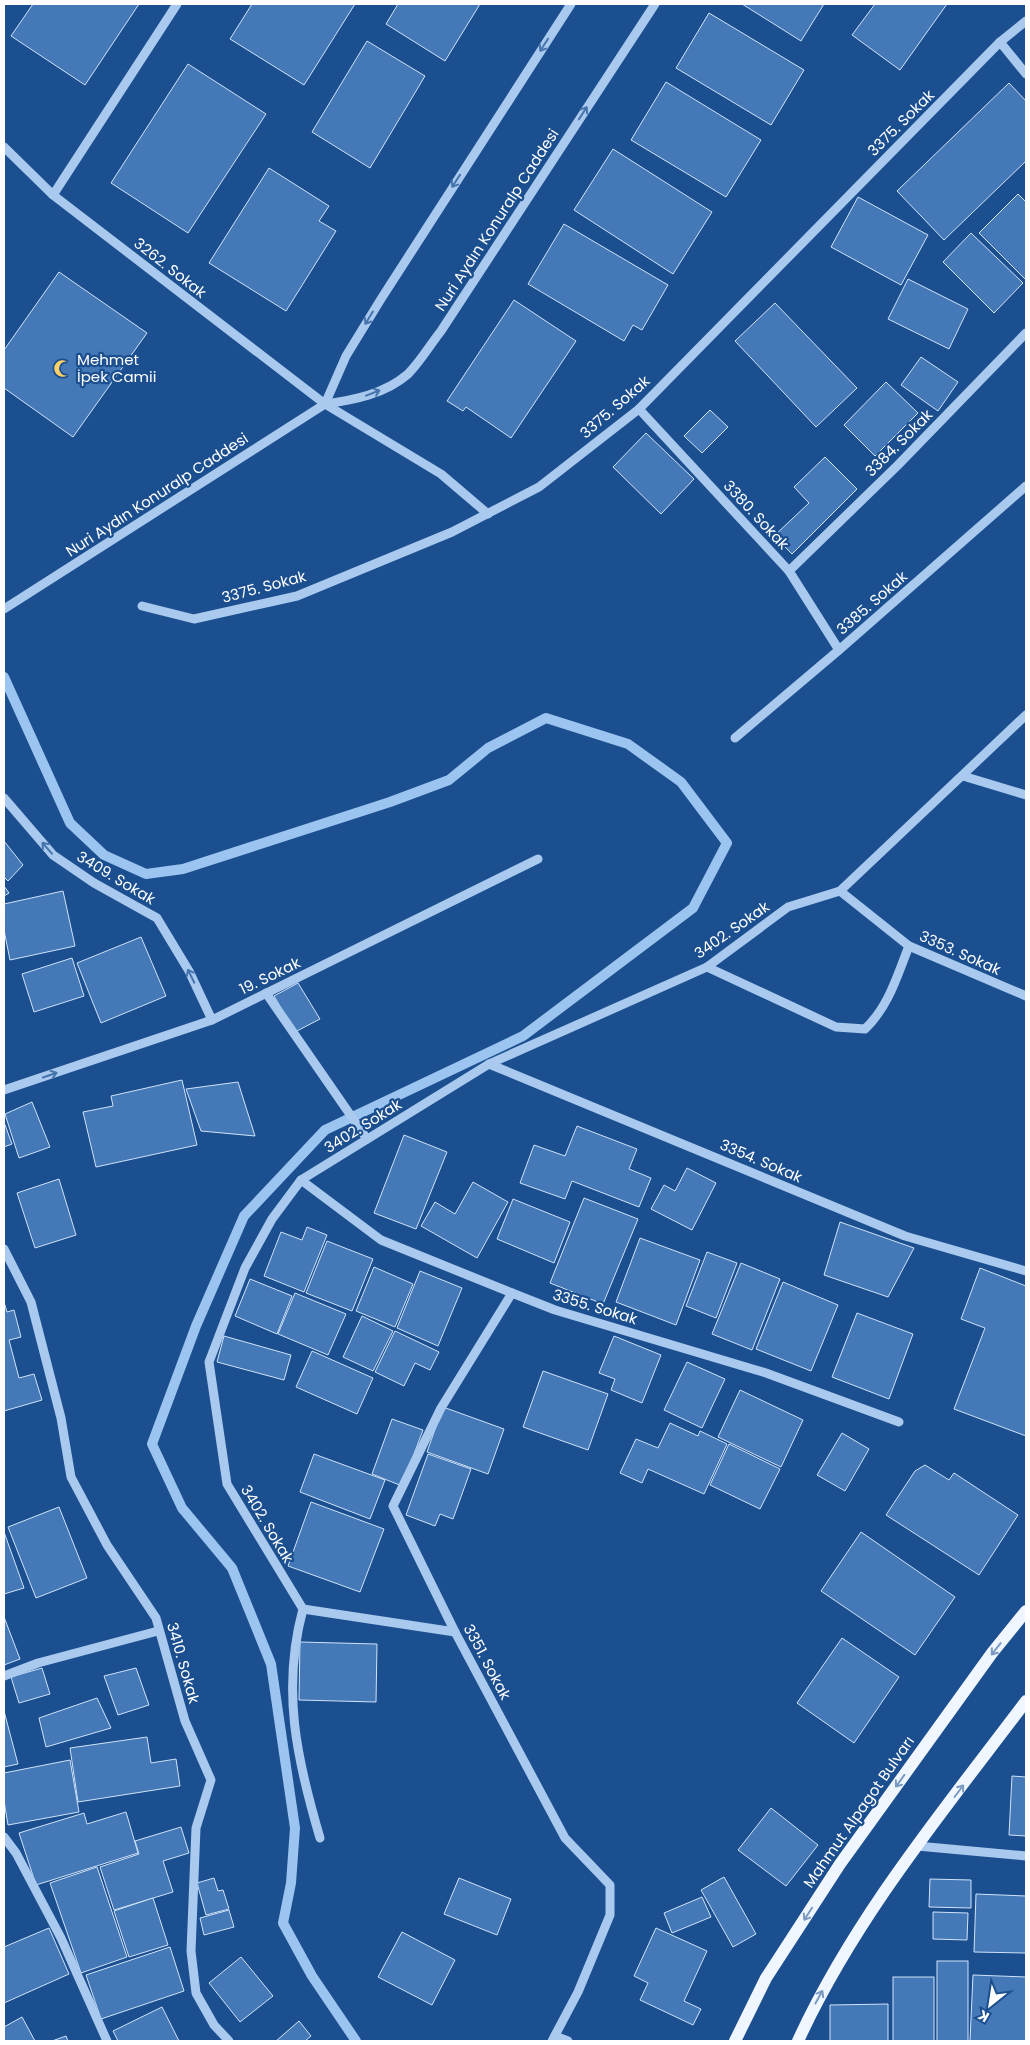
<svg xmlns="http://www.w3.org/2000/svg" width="1030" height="2045" viewBox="0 0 1030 2045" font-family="Poppins,sans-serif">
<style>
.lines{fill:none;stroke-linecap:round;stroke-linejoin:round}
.stream{stroke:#9cc4f0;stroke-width:10}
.building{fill:#4478b7;stroke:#cfe3fa}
.minor{stroke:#a9c9ee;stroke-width:9}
.major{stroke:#f0f6ff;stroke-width:12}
.oneway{stroke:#4674ac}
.oneway2{stroke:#7b9ac1}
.labels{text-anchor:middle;stroke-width:4.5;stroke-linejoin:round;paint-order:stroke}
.street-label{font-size:15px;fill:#fff;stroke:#1b4f8f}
.poi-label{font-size:15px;fill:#fff;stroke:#1b4f8f;text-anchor:start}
</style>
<rect width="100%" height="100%" fill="#1b4f8f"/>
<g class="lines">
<polyline class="stream" points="4,677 70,823 104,855 146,874 183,869 390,802 449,780 488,748 546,718 628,744 681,782 727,843 693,908 523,1036 325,1130 244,1216 196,1326 152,1444 182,1508 232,1568 271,1664 295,1828 291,1883 283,1923 312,1976 356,2041"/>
</g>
<g class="building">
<polygon points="33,4 139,4 85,85 11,36"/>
<polygon points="252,4 355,4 304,85 230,39"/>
<polygon points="398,4 480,4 445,61 386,24"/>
<polygon points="742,4 824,4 801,41"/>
<polygon points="875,4 947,4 900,70 852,35"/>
<polygon points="709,13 804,70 771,125 676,68"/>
<polygon points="367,41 425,76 370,168 312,132"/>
<polygon points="188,64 266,114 188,233 111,183"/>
<polygon points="666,82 761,140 726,197 631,140"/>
<polygon points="1009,83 1026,101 1026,161 944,240 897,191"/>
<polygon points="613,149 712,212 673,274 574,210"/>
<polygon points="269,168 329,206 319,221 336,231 286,311 209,263"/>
<polygon points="1018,194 1026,202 1026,280 979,233"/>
<polygon points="858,197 928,235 901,285 831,247"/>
<polygon points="564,224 668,285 642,330 633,325 624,341 528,284"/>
<polygon points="971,233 1023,283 994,313 943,262"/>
<polygon points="59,272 147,333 73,437 4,388 4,350"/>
<polygon points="908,279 968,309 949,349 888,319"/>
<polygon points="514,300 576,341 511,438 466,407 463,411 447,401"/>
<polygon points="775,303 857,388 816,427 735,341"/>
<polygon points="921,357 958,382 938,411 901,385"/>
<polygon points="886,382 918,413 875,456 844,425"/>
<polygon points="710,410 728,427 702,453 684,436"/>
<polygon points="646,433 694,479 661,514 613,467"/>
<polygon points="825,457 857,489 792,554 774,536 809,503 794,487"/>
<polygon points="4,841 23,865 8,881 4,877"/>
<polygon points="4,886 9,893 4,896"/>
<polygon points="63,891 75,946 10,960 4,930 4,904"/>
<polygon points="141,937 166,996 101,1023 77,963"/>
<polygon points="72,958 84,996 34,1012 22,974"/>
<polygon points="298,983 320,1019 295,1032 274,996"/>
<polygon points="182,1080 197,1145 96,1167 83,1112 113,1106 111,1096"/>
<polygon points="238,1082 255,1136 201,1131 186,1089"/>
<polygon points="32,1102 50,1147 19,1158 5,1114"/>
<polygon points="4,1122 12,1144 4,1147"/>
<polygon points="577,1126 637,1149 629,1169 651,1178 639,1207 572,1181 565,1199 520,1183 534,1145 565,1156"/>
<polygon points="404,1135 447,1152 416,1229 374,1213"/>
<polygon points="687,1168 716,1183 692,1230 651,1209 664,1185 675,1191"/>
<polygon points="59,1179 76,1235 35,1248 17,1193"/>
<polygon points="473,1182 508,1202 477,1258 421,1226 435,1202 455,1214"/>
<polygon points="584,1198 638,1219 603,1304 550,1283"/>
<polygon points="513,1199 570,1222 554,1263 497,1239"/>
<polygon points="840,1222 914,1248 888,1297 824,1275"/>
<polygon points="307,1227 327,1235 304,1292 264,1276 281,1232 302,1240"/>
<polygon points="640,1238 700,1260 676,1325 616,1302"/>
<polygon points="327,1241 373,1259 352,1311 306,1293"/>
<polygon points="707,1252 737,1263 716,1318 686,1306"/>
<polygon points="741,1263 780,1279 752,1350 712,1334"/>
<polygon points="374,1267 413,1284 395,1327 356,1311"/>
<polygon points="980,1268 1026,1286 1026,1436 954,1409 985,1328 961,1319"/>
<polygon points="420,1271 462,1288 438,1346 397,1328"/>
<polygon points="250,1279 292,1296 277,1334 235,1316"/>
<polygon points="783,1282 838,1305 811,1371 756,1349"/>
<polygon points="295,1293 346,1314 328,1355 278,1334"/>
<polygon points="4,1302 7,1312 14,1310 21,1337 9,1340 19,1378 34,1374 42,1400 4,1411"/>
<polygon points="857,1313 913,1334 889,1399 832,1377"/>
<polygon points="362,1316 393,1331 373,1371 343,1357"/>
<polygon points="395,1331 439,1352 430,1370 415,1363 404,1386 375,1372"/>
<polygon points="224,1336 291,1355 284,1380 217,1362"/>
<polygon points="614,1336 661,1355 642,1403 611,1390 615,1379 599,1373"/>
<polygon points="312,1351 373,1378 357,1414 296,1387"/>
<polygon points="687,1362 725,1379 702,1428 664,1410"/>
<polygon points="543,1371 608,1394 588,1450 523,1427"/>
<polygon points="740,1390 803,1420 781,1467 718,1437"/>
<polygon points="443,1407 504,1429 488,1474 427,1452"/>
<polygon points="392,1419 423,1430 402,1486 372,1474"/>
<polygon points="670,1423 698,1436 700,1431 727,1444 704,1494 648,1469 642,1483 620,1473 636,1439 658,1448"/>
<polygon points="842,1433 869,1449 845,1491 817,1475"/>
<polygon points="729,1444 780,1469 760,1509 710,1485"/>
<polygon points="314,1454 385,1480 370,1519 300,1492"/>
<polygon points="428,1454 471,1469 453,1519 440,1514 435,1526 406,1515"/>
<polygon points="925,1465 949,1480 954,1473 1018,1515 979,1575 886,1515 915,1471"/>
<polygon points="311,1502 384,1529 360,1592 288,1566"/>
<polygon points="59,1507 87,1578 36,1598 8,1527"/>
<polygon points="4,1532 24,1588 4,1594"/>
<polygon points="861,1532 955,1597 915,1655 821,1591"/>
<polygon points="4,1617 20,1659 4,1665"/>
<polygon points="842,1638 899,1677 854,1743 797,1703"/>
<polygon points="300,1642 377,1644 376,1702 299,1700"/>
<polygon points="42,1668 50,1694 19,1703 11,1677"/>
<polygon points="136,1668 149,1705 118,1715 104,1676"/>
<polygon points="97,1698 111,1728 46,1747 39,1718"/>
<polygon points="4,1711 18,1764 4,1767"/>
<polygon points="147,1737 151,1763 176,1759 180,1786 78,1802 70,1748"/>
<polygon points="70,1760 79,1812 8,1825 4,1801 4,1773"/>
<polygon points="1012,1776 1026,1777 1026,1836 1009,1835"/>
<polygon points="771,1808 818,1845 786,1886 738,1850"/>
<polygon points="126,1812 138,1853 36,1885 19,1833 84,1813 87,1824"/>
<polygon points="181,1827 189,1853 163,1861 173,1892 114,1910 100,1867 139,1854 135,1841"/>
<polygon points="97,1867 127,1957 81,1973 50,1883"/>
<polygon points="724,1877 756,1934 733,1947 701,1890"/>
<polygon points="214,1878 218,1891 223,1890 229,1909 206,1915 197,1883"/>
<polygon points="459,1878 511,1899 497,1935 444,1914"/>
<polygon points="930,1879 971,1880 971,1908 929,1907"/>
<polygon points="976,1894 1026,1896 1026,1953 974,1952"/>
<polygon points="702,1897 711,1917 672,1933 664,1913"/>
<polygon points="153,1898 168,1945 129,1957 114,1911"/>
<polygon points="229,1910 234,1927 204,1935 200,1918"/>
<polygon points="933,1912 968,1913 967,1940 933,1939"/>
<polygon points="49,1928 69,1974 4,2003 4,1947"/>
<polygon points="656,1928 707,1951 684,2001 701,2009 693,2025 640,2000 648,1983 634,1976"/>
<polygon points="402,1932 455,1960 432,2005 378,1977"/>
<polygon points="170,1947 184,1991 101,2019 86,1975"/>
<polygon points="241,1957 273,1996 240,2022 209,1983"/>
<rect x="937" y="1961" width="31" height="80"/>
<polygon points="973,1975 1026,1977 1026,2041 970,2041"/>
<rect x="893" y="1977" width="41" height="64"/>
<polygon points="888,2004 888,2041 830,2041 830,2005"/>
<polygon points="162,2007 179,2041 118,2041 113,2031"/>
<polygon points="22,2017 35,2041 4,2041 4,2027"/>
<polygon points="299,2021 311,2036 305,2041 276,2041"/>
<polygon points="66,2036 68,2041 52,2041"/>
</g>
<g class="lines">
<g class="minor">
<polyline points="1000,42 1026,74"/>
<polyline points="4,147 53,195 325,404 441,474 488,514"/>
<polyline points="53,195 177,4"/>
<polyline points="325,404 346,356 381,299 571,4"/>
<polyline points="639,409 789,571 839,650"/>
<polyline points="789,571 898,465 1026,333"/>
<polyline points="142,606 194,619 297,596 452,532 539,487 639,409 1000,42 1026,21"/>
<path d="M4 609 325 404C354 400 385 394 408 374 420 362 430 345 441 331L655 4"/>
<polyline points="735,738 839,650 1026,486"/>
<polyline points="963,776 1026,795"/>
<polyline points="4,798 53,855 94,883 157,918 189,971 212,1020"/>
<polyline points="840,891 909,946 1026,996"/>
<path d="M707 967 836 1027 865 1029C889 1006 897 976 909 946"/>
<polyline points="266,993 367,1139"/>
<polyline points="489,1064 905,1236 1026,1271"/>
<polyline points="4,1090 212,1020 538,859"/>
<polyline points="301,1180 381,1240 512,1293 555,1310 766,1373 899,1422"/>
<polyline points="4,1249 31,1302 61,1418 71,1477 107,1545 156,1618 185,1721 211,1780 196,1828 191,1951 196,1993 214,2025 229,2041"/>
<polyline points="512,1293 441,1408 393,1506 455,1632 565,1838 610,1885 610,1915 578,1992 552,2041"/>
<polyline points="303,1609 455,1632"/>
<polyline points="4,1676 38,1663 158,1631"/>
<polyline points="4,1837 16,1853 61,1938 107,2041"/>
<path d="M320 1838C297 1760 281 1690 303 1609L227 1484 209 1362 245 1268 272 1219 301 1180 489 1064 707 967 788 907 840 891 1026 715"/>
<polyline points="917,1846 1026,1856"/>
<polyline points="555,2036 568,2041"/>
</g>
<g class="major">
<polyline points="735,2041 766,1978 840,1864 992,1653 1026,1611"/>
<path d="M798 2041C855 1917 944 1810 1026 1701"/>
</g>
</g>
<defs><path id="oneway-shaft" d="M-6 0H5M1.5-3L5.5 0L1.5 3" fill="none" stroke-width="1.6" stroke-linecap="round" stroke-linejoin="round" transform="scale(1.25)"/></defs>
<g class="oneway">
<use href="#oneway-shaft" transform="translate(544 45) rotate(123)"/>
<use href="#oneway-shaft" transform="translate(583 113) rotate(-57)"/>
<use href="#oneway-shaft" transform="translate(456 181) rotate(123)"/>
<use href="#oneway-shaft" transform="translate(369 318) rotate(121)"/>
<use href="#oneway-shaft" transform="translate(373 393) rotate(-21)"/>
<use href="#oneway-shaft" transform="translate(47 848) rotate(-131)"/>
<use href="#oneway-shaft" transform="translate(191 976) rotate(-116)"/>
<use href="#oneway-shaft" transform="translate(50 1075) rotate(-19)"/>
</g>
<g class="oneway2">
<use href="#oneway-shaft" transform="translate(996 1649) rotate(128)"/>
<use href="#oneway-shaft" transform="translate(900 1781) rotate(126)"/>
<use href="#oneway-shaft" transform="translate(959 1791) rotate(-53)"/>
<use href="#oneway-shaft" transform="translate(808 1914) rotate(123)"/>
<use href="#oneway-shaft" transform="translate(819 1997) rotate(-61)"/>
</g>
<defs>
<symbol id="mosque-bare" viewBox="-9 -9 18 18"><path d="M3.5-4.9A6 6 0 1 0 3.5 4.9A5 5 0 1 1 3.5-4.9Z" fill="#ffd166" stroke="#1b4f8f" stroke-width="2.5" paint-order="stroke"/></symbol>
</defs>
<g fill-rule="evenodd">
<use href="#mosque-bare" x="50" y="356" width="25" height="25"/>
</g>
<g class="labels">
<g class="street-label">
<text transform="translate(901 123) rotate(-45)" y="5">3375. Sokak</text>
<text transform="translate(497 220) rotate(-57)" y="5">Nuri Aydın Konuralp Caddesi</text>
<text transform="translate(170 268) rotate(38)" y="5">3262. Sokak</text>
<text transform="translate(615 407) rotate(-41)" y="5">3375. Sokak</text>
<text transform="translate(899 443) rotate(-45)" y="5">3384. Sokak</text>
<text transform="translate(157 495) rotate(-33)" y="5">Nuri Aydın Konuralp Caddesi</text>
<text transform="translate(756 515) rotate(47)" y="5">3380. Sokak</text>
<text transform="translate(264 587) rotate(-15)" y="5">3375. Sokak</text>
<text transform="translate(872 603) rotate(-41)" y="5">3385. Sokak</text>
<text transform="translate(116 878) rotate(31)" y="5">3409. Sokak</text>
<text transform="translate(732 930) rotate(-35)" y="5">3402. Sokak</text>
<text transform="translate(960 953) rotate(24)" y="5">3353. Sokak</text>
<text transform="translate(270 976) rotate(-26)" y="5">19. Sokak</text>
<text transform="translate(363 1126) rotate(-32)" y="5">3402. Sokak</text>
<text transform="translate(761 1161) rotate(23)" y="5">3354. Sokak</text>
<text transform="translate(595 1307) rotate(17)" y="5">3355. Sokak</text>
<text transform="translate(267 1524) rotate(59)" y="5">3402. Sokak</text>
<text transform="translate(487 1662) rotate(62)" y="5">3351. Sokak</text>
<text transform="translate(183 1663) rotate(74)" y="5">3410. Sokak</text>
<text transform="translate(859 1812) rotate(-55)" y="5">Mahmut Alpagot Bulvarı</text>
</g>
<g class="poi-label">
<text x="77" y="365">Mehmet<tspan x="77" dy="17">İpek Camii</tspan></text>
</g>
</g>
<rect width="1030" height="2045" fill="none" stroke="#ffffff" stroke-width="10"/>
<g transform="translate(990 2005) rotate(210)" stroke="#1b4f8f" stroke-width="4" paint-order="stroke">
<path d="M0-4L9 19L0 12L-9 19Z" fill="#ffffff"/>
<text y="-8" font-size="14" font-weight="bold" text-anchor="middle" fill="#ffffff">K</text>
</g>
</svg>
